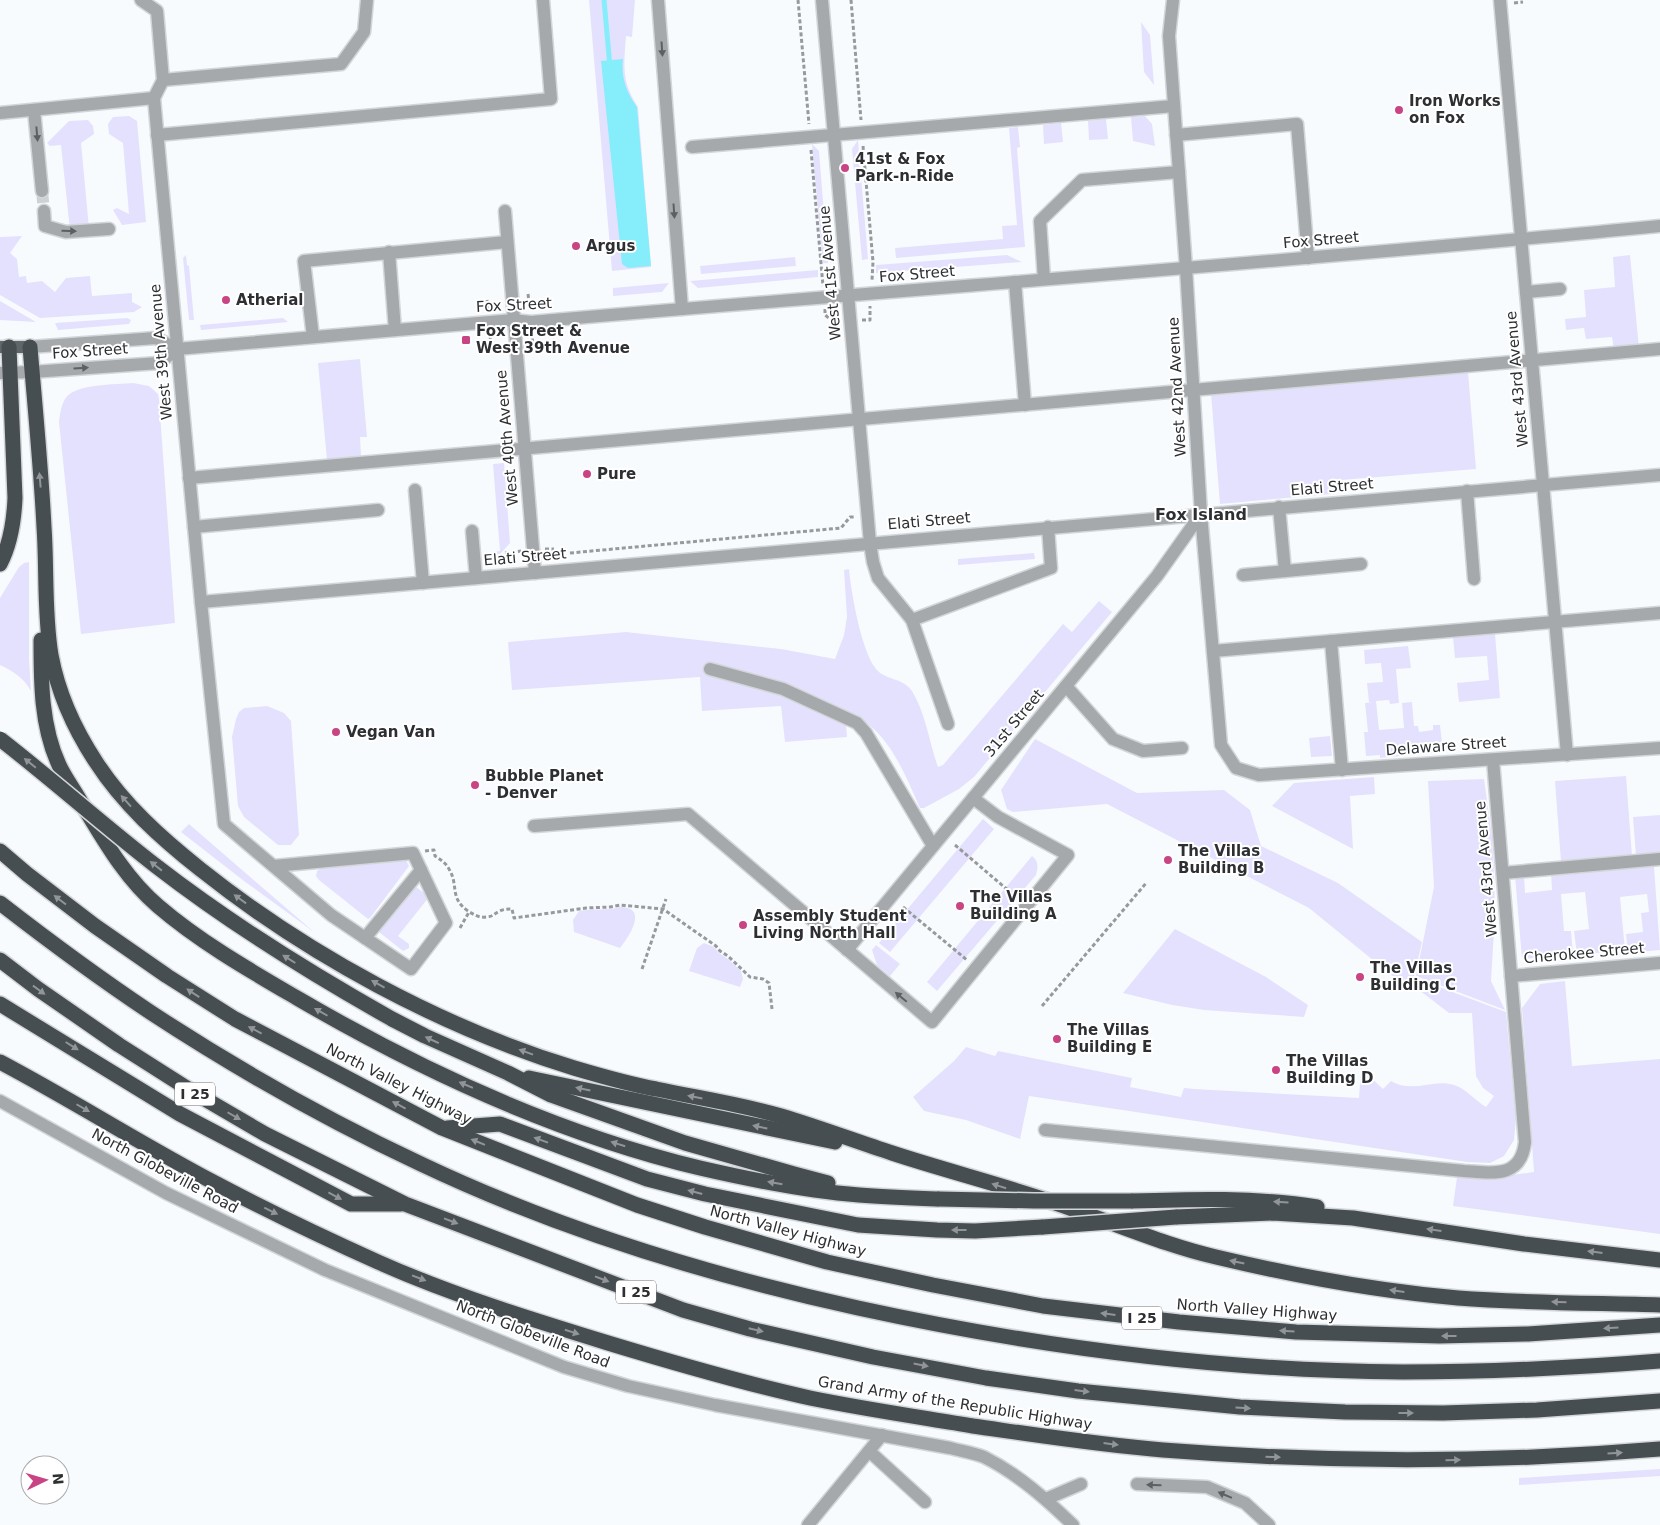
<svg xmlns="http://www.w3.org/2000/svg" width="1660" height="1525" viewBox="0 0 1660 1525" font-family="'DejaVu Sans',sans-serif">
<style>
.green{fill:#e4e1fe}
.water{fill:#85eefa}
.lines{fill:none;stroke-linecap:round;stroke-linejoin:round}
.stream{stroke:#85eefa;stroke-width:5}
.minor-tunnel{stroke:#cfd2d5;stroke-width:12;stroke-dasharray:12 6;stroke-linecap:butt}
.minor-casing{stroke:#d3d6d9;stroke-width:15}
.major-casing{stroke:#d3d6d9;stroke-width:15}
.highway-casing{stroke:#d3d6d9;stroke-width:18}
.path{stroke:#979a9d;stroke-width:3;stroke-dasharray:4 2.5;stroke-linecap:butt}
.minor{stroke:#a5a9ab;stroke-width:12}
.major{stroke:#5f6669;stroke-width:12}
.highway{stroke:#474e52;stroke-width:15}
.highway-bridge-casing{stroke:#d3d6d9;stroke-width:18;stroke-linecap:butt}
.highway-bridge{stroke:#474e52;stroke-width:15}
.oneway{fill:#5d6062}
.oneway2{fill:#919597}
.poi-dot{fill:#c94485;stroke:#fff;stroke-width:2}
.labels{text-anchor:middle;stroke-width:4;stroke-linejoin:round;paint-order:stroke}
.shield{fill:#fff;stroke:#6c6d70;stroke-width:1}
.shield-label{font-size:14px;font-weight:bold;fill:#2d2f32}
.poi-label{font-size:15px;font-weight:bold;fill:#2d2f32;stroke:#fff;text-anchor:start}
.street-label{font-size:15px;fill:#2d2f32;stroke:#fff}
.neighbourhood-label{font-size:16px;font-weight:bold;fill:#2d2f32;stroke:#fff}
</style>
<rect width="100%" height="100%" fill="#f8fbfe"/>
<g class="green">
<path d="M589 0H635L632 37 626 36C624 65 621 82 638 107L651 267 612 271Z"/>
<polygon points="1141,22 1150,35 1154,85 1144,72"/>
<polygon points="129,116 137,121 146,222 122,225 113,210 117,208 129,214 123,143 109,134 108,124 113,117"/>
<polygon points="1145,116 1152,124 1155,146 1133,141 1131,117"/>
<polygon points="1106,119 1108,139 1089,140 1088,121"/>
<polygon points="88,120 93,126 94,134 81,143 89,228 70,230 61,145 50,146 47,143 69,121"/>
<polygon points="1061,123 1063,142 1044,144 1043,125"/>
<polygon points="1018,127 1020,147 1017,148 1025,247 896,258 895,248 1003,239 1002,226 1017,225 1009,128"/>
<polygon points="858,140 868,259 862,260 852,149"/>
<polygon points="812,144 819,151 828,263 823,263"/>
<polygon points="22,236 10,253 17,259 19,277 26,276 27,283 42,281 55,292 66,278 90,276 92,296 132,293 132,302 142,307 134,312 40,318 0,295 0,237"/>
<polygon points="186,255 187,265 189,266 194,320 189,320 183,258"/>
<polygon points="1007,255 1022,262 876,273 876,265"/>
<polygon points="1630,255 1639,348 1614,350 1612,337 1586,339 1584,328 1566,330 1565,319 1586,317 1584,290 1615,287 1613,257"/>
<polygon points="795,257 796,266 701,274 700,266"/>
<polygon points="818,270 818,277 698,288 690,281"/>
<polygon points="669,283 662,292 613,296 613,288"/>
<polygon points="0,301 36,322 0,320"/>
<polygon points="127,318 131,320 129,324 58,330 55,323"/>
<polygon points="283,318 288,322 201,330 200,325"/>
<polygon points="360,359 367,437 360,437 361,456 327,460 318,363"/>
<polygon points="1468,372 1476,469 1329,481 1330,494 1220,504 1211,394"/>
<path d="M133 383 149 386 158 394 159 399 175 623 81 634 59 422C60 414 61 406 65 399 75 383 115 385 133 383Z"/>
<polygon points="504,463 510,543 500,554 485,556 484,553 500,551 493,464"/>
<polygon points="1034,553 1035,559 958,565 958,559"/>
<path d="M29 562V659L31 691C24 678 13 671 0 665V598L19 567 24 563Z"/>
<path d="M849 569C851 591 862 658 879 672 889 680 904 679 912 691 926 714 929 742 938 767L943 765 1063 624 1072 632 1099 601 1112 612 974 777 959 789 924 808H920C907 779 894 745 869 725 862 719 853 715 845 711L847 737 785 742 781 706 702 711 700 677 512 690 508 642 626 632 781 649 835 659 844 635 847 617 844 570Z"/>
<polygon points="1495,633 1500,698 1459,702 1457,683 1489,680 1487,656 1455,658 1453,637"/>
<polygon points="1408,646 1411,668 1396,669 1399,703 1390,704 1389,700 1376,701 1379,730 1404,728 1402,703 1412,702 1414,726 1418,726 1419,732 1433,730 1433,725 1440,725 1443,752 1380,758 1380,755 1366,756 1364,732 1368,732 1365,703 1372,702 1369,702 1367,683 1383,682 1381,663 1365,664 1364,650"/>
<polygon points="267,706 284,713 291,721 299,835 291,845 278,845 244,817 238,806 232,737 236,719 239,712 244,708"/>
<polygon points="1330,736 1332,756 1311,757 1309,738"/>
<polygon points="1035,739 1137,793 1224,790 1250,810 1261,846 1338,883 1422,942 1414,977 1406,987 1309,908 1107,804 1013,812 1007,809 1001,790"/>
<polygon points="1626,776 1632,856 1561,862 1555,781"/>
<polygon points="1374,777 1375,794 1350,796 1353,849 1272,806 1294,783"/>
<polygon points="1484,779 1492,837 1494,874 1495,914 1491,981 1505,1010 1416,976 1434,887 1428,781"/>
<polygon points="1660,815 1660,854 1636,856 1633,817"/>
<polygon points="983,819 994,829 890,952 879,943"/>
<polygon points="189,824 314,932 244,881 181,832"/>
<path d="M1032 856C1039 862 1038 866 1036 875L937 991 927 982Z"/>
<polygon points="406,860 409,866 370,918 368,919 319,880 316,876 317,871 322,868"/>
<polygon points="1660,863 1660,866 1654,867 1660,950 1628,953 1626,934 1643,932 1641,913 1649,912 1647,894 1620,897 1625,950 1577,955 1574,931 1589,929 1585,892 1561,894 1564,931 1571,931 1573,955 1522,959 1515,876 1524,875 1525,893 1552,890 1551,872"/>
<polygon points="415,886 429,897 398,936 409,944 409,948 403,951 379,932"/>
<path d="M620 907C649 907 629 937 620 948L574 932 573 920 579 911C592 908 607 911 620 907Z"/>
<polygon points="1175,929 1266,977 1308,1005 1304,1017 1204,1010 1172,1005 1123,993"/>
<polygon points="704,943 714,947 719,953 728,959 741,971 743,979 740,987 689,971 697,948"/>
<polygon points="876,945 900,964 890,976 877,965 872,950"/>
<path d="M1415 978 1506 1012 1516 1119 1514 1140 1504 1156 1490 1163 1467 1162 1029 1096 1020 1139 966 1120 924 1111 913 1097 954 1061 966 1047 995 1056 998 1051 1132 1078 1130 1087 1181 1097 1184 1088 1194 1089 1359 1098 1361 1068 1383 1089 1391 1081C1413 1094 1434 1078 1454 1085 1465 1088 1476 1101 1486 1107L1494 1096 1483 1088 1476 1076 1472 1013H1449L1410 983Z"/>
<polygon points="1565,981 1572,1066 1660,1059 1660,1234 1453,1206 1457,1177 1491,1178 1534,1172 1522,1008 1540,984"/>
<polygon points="1660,1469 1660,1476 1519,1485 1519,1478"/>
</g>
<path class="water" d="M623 59C621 77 626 92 637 107L651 266 628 268 622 264 601 61Z"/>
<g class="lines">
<polyline class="stream" points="604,0 610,67"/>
<polyline class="minor-tunnel" points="42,191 44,211"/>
<defs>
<g id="minor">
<polyline points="141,0 157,11 163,80 154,98"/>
<polyline points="658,0 682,309"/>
<polyline points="822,0 870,543 873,562 878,578 912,620 1051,568 1048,527"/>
<polyline points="1173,0 1169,36 1186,268 1201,514 1221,745 1236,768 1259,775 1660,748"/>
<polyline points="1500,0 1567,755"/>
<polyline points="163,80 341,64 364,32 367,0"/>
<polyline points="154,98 201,602 224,824 238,836 331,915 411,969 446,923 413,853 274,866"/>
<polyline points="34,110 42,191"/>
<polyline points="0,113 154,98"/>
<polyline points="157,135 551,99 543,0"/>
<polyline points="1176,135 1297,124 1308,258"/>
<polyline points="692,147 1174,106"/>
<polyline points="44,211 45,226 66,232 109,229"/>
<polyline points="505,211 535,573"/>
<polyline points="389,252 395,330"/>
<polyline points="1044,279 1040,221 1082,180 1179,172"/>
<polyline points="1015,282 1025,405"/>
<polyline points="1526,292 1560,289"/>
<polyline points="313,337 304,261 507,242"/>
<polyline points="30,347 156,338 177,349"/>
<path d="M0 373 32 372 159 363 177 349 513 320 531 322C907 289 1284 263 1660 226"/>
<polyline points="189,478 1660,349"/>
<polyline points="415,490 423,583"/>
<polyline points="1467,491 1474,579"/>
<polyline points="1279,507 1285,571"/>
<polyline points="194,527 378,510"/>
<polyline points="472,531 476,578"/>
<polyline points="1243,575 1361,564"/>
<polyline points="201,602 1660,475"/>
<polyline points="912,620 948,724"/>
<polyline points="1331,641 1342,770"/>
<polyline points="1213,651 1660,613"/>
<polyline points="710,669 783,689 857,723 866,733 933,846"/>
<polyline points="1066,686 1113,739 1143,751 1182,748"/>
<polyline points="534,826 688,814 932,1022 1068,855 998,817 973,798"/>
<polyline points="1503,873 1660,859"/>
<polyline points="365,938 421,870"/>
<polyline points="847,950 1157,576 1201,514"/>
<polyline points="1511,976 1660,963"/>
<path d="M0 1101 166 1193 325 1270 564 1367 628 1386 715 1405 950 1448C961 1451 974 1453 984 1457 1018 1474 1046 1499 1073 1525"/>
<path d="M1045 1130 1464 1171C1492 1173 1521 1179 1525 1142L1493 760"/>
<polyline points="869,1451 925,1502"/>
<polyline points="1137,1484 1207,1487 1245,1503 1269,1525"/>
<polyline points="1046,1499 1081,1484"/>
<polyline points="808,1525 882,1435"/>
</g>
<polyline id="major" points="0,347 30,347"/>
<g id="highway">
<path d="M30 347C35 407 41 467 44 527 47 570 44 613 51 655 58 693 75 730 96 762 123 804 161 838 200 869 308 955 441 1027 574 1068 601 1076 628 1084 656 1089 698 1098 740 1104 781 1116 818 1127 855 1141 892 1153 953 1173 1015 1188 1075 1210 1122 1226 1168 1246 1216 1257 1296 1276 1377 1291 1458 1298 1525 1303 1593 1303 1660 1305"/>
<path d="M0 564C11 543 14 521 15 498L9 347"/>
<path d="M41 640C41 682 41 726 59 765 65 778 75 791 82 804 104 840 125 878 158 906 200 942 249 970 297 998 422 1071 558 1134 700 1168 752 1180 806 1191 859 1195 886 1197 913 1198 939 1199"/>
<polyline points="0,851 27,874 95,926 167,976 235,1019 442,1128 637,1205 705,1227 827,1262 933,1285 1043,1306 1179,1322 1296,1332 1439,1336 1528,1334 1660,1325"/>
<path d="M0 903C49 941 99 978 150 1012 237 1069 327 1120 421 1164 560 1230 708 1275 858 1308 1037 1347 1220 1371 1403 1372 1489 1372 1574 1368 1660 1361"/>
<polyline points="0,960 38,989 119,1045 193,1092 265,1134 405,1204 683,1310 750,1329 873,1357 986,1378 1078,1391 1240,1407 1345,1412 1443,1413 1537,1410 1660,1401"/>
<polyline points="0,1004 180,1114 351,1204 401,1204"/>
<polyline points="392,1019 425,1036 508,1073 551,1095 685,1143 794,1174 828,1183"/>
<path d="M0 1062C72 1100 141 1144 213 1182 266 1210 322 1237 378 1262 452 1295 530 1319 608 1343 674 1363 742 1383 810 1398 864 1409 919 1417 973 1426 1036 1435 1100 1445 1163 1450 1329 1463 1495 1463 1660 1449"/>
<polyline points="529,1078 835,1142"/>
<polyline points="447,1128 500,1124 647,1179 705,1194 858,1225 937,1230 975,1231 1043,1227"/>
<path d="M1131 1201C1193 1199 1256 1197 1317 1207"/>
<polyline points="1176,1217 1273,1213 1353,1218 1524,1244 1660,1260"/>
</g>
</defs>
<use href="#minor" class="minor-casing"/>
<use href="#major" class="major-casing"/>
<use href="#highway" class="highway-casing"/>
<g class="path">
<polyline points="798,0 809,124"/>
<polyline points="851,0 861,120"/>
<polyline points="1514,3 1523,2"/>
<polyline points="863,146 873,262 872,280"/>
<polyline points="811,150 823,286"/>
<polyline points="528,294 530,309"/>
<polyline points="487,300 488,309"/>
<polyline points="825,309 825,315 834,322 838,322"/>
<polyline points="862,320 870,320 870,306"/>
<polyline points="490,335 491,347"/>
<polyline points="530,347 533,346 532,335"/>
<polyline points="494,350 504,349"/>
<polyline points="545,549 554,549"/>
<polyline points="505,553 521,551"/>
<polyline points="570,553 841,528 850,517 856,517"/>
<polyline points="955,845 1016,897"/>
<path d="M425 851 434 850 435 856C441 860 446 863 449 869 459 885 449 898 468 911 474 915 480 918 486 917 493 917 495 913 500 911 504 909 508 909 512 909L514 918 586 908 610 907 620 905 663 909 716 946 720 951 728 956 750 977 763 979 769 983 772 1009"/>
<polyline points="903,907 967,960"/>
<polyline points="460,928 469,912"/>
<polyline points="642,969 666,899"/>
<polyline points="1042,1006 1147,882"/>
</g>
<use href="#minor" class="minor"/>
<use href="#major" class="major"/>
<use href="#highway" class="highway"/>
<defs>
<g id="highway-bridge">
<path d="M0 739C53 780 103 825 156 866 231 924 310 973 392 1019"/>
<polyline points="939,1199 1034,1201 1131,1201"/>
<polyline points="1043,1227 1176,1217"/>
</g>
</defs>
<use href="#highway-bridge" class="highway-bridge-casing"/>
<use href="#highway-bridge" class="highway-bridge"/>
</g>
<defs><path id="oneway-solid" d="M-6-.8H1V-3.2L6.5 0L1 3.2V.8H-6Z" transform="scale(1.25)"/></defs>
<g class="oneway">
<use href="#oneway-solid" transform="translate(662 49) rotate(86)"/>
<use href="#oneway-solid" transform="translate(37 134) rotate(85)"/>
<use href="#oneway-solid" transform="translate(674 211) rotate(86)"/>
<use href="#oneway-solid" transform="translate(69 231) rotate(2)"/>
<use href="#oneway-solid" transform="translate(81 368) rotate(-4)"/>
<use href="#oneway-solid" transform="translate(901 997) rotate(-140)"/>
<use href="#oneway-solid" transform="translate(1154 1485) rotate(-178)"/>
<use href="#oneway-solid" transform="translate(1225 1495) rotate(-157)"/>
</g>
<g class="oneway2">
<use href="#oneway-solid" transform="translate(40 480) rotate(-95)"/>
<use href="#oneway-solid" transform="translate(30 763) rotate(-141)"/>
<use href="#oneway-solid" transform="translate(126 801) rotate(-132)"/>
<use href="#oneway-solid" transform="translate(156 866) rotate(-142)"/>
<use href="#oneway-solid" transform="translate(240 899) rotate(-144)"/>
<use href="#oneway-solid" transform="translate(60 900) rotate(-143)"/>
<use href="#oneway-solid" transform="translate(289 959) rotate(-148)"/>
<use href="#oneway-solid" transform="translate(378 984) rotate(-151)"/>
<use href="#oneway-solid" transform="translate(39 990) rotate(36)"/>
<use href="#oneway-solid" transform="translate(193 993) rotate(-147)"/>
<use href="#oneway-solid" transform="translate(321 1012) rotate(-150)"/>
<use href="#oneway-solid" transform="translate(255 1030) rotate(-152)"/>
<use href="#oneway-solid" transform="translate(432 1040) rotate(-155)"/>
<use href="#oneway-solid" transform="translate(72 1046) rotate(32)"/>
<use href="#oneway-solid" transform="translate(526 1052) rotate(-160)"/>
<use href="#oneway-solid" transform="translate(466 1085) rotate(-157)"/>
<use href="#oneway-solid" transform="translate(583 1089) rotate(-168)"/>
<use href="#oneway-solid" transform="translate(695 1097) rotate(-169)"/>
<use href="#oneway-solid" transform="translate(399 1105) rotate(-152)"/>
<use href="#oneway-solid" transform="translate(83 1108) rotate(30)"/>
<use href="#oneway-solid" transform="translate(234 1116) rotate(30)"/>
<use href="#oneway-solid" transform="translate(760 1127) rotate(-168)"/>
<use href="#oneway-solid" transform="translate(541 1140) rotate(-160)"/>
<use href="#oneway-solid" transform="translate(478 1142) rotate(-158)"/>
<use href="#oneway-solid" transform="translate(618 1144) rotate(-163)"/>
<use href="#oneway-solid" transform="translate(775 1183) rotate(-170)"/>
<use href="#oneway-solid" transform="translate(999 1186) rotate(-163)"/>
<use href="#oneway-solid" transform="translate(695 1192) rotate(-165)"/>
<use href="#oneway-solid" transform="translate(335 1196) rotate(28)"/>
<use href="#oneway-solid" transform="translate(1281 1202) rotate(-176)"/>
<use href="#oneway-solid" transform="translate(271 1211) rotate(26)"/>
<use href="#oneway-solid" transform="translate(451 1221) rotate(21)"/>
<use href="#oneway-solid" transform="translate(959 1230) rotate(-180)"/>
<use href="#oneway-solid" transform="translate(1434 1230) rotate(-172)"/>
<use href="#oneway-solid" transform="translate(1595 1252) rotate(-173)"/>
<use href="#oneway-solid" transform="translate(1237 1262) rotate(-168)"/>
<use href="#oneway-solid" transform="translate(419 1278) rotate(21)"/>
<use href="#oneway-solid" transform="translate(602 1279) rotate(21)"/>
<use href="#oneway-solid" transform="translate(1397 1291) rotate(-172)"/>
<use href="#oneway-solid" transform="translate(1559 1302) rotate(-178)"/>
<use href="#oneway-solid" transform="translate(1108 1314) rotate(-173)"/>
<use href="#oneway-solid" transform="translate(1611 1328) rotate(176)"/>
<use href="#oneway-solid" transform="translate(756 1330) rotate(13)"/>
<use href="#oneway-solid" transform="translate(1287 1331) rotate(-177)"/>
<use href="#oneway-solid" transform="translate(572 1332) rotate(17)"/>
<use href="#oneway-solid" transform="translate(1449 1336) rotate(180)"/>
<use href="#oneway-solid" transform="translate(921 1365) rotate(11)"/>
<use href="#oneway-solid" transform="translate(1082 1391) rotate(7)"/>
<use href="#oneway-solid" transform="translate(1243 1408) rotate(4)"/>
<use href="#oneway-solid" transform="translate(1406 1413)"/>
<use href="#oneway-solid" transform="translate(1111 1444) rotate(7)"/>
<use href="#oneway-solid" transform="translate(1615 1453) rotate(-4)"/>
<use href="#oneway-solid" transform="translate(1273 1457) rotate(2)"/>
<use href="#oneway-solid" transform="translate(1453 1460) rotate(-2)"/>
</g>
<g class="poi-dot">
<circle cx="1399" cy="110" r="5"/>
<circle cx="845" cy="168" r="5"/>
<circle cx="576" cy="246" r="5"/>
<circle cx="226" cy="300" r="5"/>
<rect x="461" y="335" width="10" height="10" rx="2.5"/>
<circle cx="587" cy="474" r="5"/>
<circle cx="336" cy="732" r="5"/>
<circle cx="475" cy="785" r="5"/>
<circle cx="1168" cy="860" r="5"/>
<circle cx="960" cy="906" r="5"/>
<circle cx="743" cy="925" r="5"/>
<circle cx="1360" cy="977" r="5"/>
<circle cx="1057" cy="1039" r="5"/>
<circle cx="1276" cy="1070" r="5"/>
</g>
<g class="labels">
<g class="shield">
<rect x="175" y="1082.5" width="40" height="23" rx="4"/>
<rect x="616" y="1280.5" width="40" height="23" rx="4"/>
<rect x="1122" y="1306.5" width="40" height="23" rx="4"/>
</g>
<g class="shield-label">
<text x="195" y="1099">I 25</text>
<text x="636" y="1297">I 25</text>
<text x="1142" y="1323">I 25</text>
</g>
<g class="poi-label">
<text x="1409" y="106">Iron Works<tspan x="1409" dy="17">on Fox</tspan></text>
<text x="855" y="164">41st &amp; Fox<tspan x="855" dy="17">Park-n-Ride</tspan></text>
<text x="586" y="251">Argus</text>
<text x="236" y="305">Atherial</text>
<text x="476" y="336">Fox Street &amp;<tspan x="476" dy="17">West 39th Avenue</tspan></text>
<text x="597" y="479">Pure</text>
<text x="346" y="737">Vegan Van</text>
<text x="485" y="781">Bubble Planet<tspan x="485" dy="17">- Denver</tspan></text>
<text x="1178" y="856">The Villas<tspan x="1178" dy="17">Building B</tspan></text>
<text x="970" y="902">The Villas<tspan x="970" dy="17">Building A</tspan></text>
<text x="753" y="921">Assembly Student<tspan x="753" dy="17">Living North Hall</tspan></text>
<text x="1370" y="973">The Villas<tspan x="1370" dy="17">Building C</tspan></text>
<text x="1067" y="1035">The Villas<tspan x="1067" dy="17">Building E</tspan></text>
<text x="1286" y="1066">The Villas<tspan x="1286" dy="17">Building D</tspan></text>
</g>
<g class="street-label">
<text transform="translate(1321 240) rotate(-5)" y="5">Fox Street</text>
<text transform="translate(830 273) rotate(-95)" y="5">West 41st Avenue</text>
<text transform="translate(917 274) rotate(-5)" y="5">Fox Street</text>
<text transform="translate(514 305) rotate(-3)" y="5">Fox Street</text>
<text transform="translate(90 351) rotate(-4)" y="5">Fox Street</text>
<text transform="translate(161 352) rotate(-95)" y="5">West 39th Avenue</text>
<text transform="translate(1517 379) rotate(-95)" y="5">West 43rd Avenue</text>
<text transform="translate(1177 387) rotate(-93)" y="5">West 42nd Avenue</text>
<text transform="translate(507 438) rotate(-95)" y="5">West 40th Avenue</text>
<text transform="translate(1332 487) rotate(-5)" y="5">Elati Street</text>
<text transform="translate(929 521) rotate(-5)" y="5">Elati Street</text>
<text transform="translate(525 557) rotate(-5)" y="5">Elati Street</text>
<text transform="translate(1014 723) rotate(-50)" y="5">31st Street</text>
<text transform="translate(1446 746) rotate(-4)" y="5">Delaware Street</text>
<text transform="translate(1486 869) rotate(-95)" y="5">West 43rd Avenue</text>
<text transform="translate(1584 953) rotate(-5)" y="5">Cherokee Street</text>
<text transform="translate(399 1084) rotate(27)" y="5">North Valley Highway</text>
<text transform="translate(165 1171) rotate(28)" y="5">North Globeville Road</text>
<text transform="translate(788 1231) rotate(15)" y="5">North Valley Highway</text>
<text transform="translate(1257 1310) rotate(4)" y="5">North Valley Highway</text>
<text transform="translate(533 1334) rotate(21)" y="5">North Globeville Road</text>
<text transform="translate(955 1403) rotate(9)" y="5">Grand Army of the Republic Highway</text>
</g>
<g class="neighbourhood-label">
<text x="1201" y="520">Fox Island</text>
</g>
</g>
<g transform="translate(45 1480) rotate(85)"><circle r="24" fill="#ffffff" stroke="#abacad"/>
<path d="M0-4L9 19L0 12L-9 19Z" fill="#c94485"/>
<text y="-8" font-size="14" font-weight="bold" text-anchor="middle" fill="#2d2f32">N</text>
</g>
</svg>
